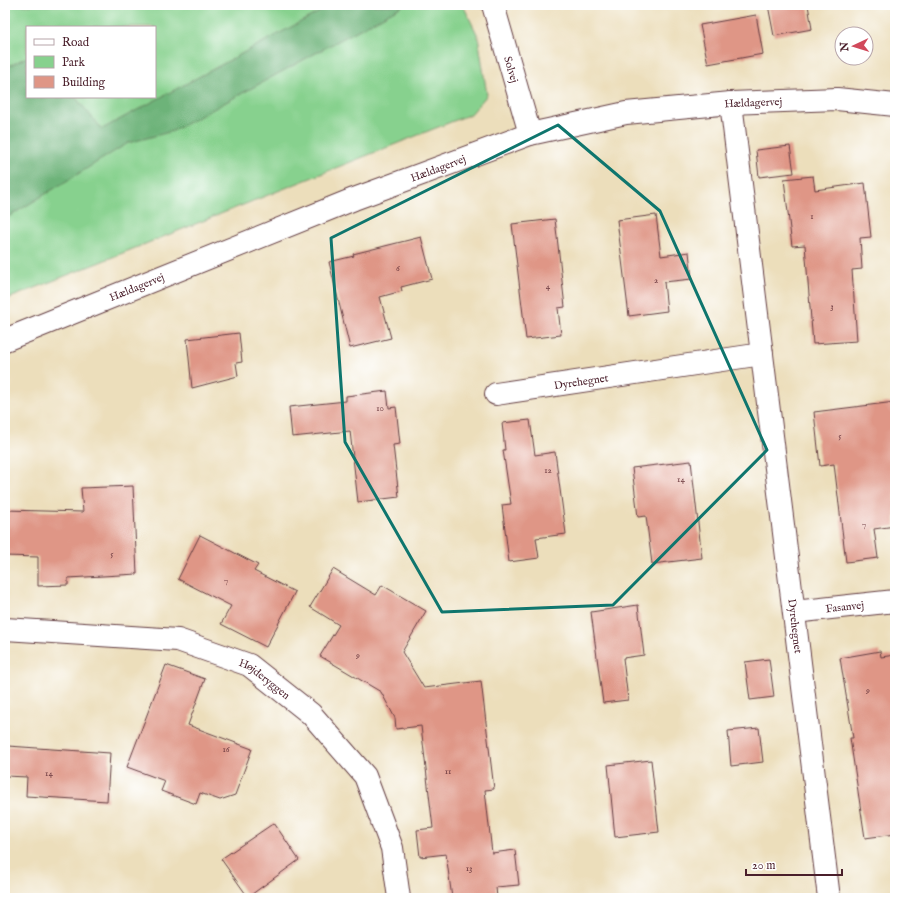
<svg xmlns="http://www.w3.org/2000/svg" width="900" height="903" viewBox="0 0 900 903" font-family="'IM FELL English',serif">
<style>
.green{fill:#87d18e;stroke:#68785c;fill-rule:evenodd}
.forest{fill:#6db379;stroke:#5c6952}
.building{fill:#df9686}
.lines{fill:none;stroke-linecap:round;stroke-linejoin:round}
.minor-casing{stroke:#623c41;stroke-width:24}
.minor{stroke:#fff;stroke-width:22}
.marked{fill:none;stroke:#0f766e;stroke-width:3;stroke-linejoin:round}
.labels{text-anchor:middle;stroke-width:4;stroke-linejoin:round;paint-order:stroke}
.number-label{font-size:9px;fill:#6f3d42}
.street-label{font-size:11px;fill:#4a1f2b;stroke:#fff}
</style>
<rect width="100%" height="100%" fill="#fff"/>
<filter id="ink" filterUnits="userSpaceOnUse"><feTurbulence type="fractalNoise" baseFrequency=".025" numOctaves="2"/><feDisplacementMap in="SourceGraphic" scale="8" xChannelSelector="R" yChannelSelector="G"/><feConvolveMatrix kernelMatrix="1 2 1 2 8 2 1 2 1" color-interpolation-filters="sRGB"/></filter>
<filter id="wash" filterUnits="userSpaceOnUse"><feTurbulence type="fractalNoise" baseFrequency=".012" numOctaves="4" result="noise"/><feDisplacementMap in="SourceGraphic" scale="16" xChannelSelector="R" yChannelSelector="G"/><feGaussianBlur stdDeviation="0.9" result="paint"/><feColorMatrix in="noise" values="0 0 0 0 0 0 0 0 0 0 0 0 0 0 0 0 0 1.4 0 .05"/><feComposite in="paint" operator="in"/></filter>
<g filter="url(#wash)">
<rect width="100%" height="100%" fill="#ecdebb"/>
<path class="green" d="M5 5H463L478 36 487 95 471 114 5 300ZM27 27H155V97H27Z"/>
<polygon class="forest" points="332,5 404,5 173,131 128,143 5,219 5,68 27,57 27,97 75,97 102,129"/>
<g id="blocks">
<g class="building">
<polygon points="768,5 808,5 812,29 774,36"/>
<polygon points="756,15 763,54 708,64 700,25"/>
<polygon points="790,146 794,173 759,177 756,150"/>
<polygon points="813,176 815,190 865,183 871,237 860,238 862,269 852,270 857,341 813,344 805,245 792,246 784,179"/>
<polygon points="656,215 661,256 689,252 692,279 664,282 667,311 629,316 617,220"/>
<polygon points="555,219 565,307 558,308 561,335 526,339 512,224"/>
<polygon points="421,237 432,279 401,287 402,291 380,297 391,338 350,348 329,262 354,256 353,254"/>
<polygon points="239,333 242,362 236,363 238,376 192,388 187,339"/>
<polygon points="387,391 389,408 396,407 400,444 393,445 399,497 358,502 350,431 292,437 289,407 346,401 346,396"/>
<polygon points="895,402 895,526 874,529 878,558 846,562 834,464 820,466 814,412"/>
<polygon points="530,420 535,455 555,452 566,534 536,538 539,558 509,562 502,505 511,504 503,450 505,450 502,423"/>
<polygon points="691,461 702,558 652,564 646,516 638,517 632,468"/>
<polygon points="133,486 137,574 68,578 68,585 38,586 38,557 5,556 5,510 83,512 81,488"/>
<polygon points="200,535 258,565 254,571 295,592 266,647 221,624 231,606 178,579"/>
<polygon points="333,569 376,595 382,585 426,611 402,652 424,688 481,681 494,789 485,790 492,853 515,850 519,885 496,887 497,898 452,898 446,854 420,857 417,830 433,828 421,726 396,729 395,718 381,692 320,656 339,625 310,607"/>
<polygon points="638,605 644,655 623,658 628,700 603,703 591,612"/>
<polygon points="880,651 881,657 895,655 895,834 865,838 850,738 853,738 840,658"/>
<polygon points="769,659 774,697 750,700 745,662"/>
<polygon points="166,665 205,679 188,725 252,749 235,795 220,800 200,793 196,804 161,791 165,781 127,767"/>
<polygon points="759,728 763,762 731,766 728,731"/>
<polygon points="8,746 110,753 107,801 26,796 27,777 6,776"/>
<polygon points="651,760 659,832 615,837 608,765"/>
<polygon points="274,823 299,860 248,897 221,859"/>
</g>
</g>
</g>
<g filter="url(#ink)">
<use href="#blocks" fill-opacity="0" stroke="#623c41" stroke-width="1"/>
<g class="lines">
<defs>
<g id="minor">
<path id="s1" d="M493 5 530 134"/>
<path id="s2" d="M731 103 829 898"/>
<path id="s3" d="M5 340 354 199 530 134 626 113 731 103 837 99 895 105"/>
<path id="s4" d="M496 394 762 354"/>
<path id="s5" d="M794 612 895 601"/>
<path id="s6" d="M5 629 178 640 249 665 311 714 365 776 392 848 399 898"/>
</g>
</defs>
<use href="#minor" class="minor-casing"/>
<use href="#minor" class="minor"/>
</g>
</g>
<path class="marked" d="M558 125 660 211 767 450 613 605 442 612 345 442 331 238Z"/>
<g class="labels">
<g class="number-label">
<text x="812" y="219">1</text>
<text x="398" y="271">6</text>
<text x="656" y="283">2</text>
<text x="548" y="289">4</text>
<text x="832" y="309">3</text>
<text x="380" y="411">10</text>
<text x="840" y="439">5</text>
<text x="548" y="473">12</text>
<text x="681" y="482">14</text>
<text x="864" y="527">7</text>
<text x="112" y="557">5</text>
<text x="226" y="583">7</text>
<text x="358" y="658">9</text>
<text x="868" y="693">9</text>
<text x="226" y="752">16</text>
<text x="448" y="774">11</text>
<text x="49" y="776">14</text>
<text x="469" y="871">13</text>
</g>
<g class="street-label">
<text dy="4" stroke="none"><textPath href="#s1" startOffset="67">Solvej</textPath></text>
<text dy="4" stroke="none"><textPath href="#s3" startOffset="790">Hældagervej</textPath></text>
<text dy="4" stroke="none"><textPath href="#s3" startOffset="466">Hældagervej</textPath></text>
<text dy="4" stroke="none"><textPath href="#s3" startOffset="142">Hældagervej</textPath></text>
<text dy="4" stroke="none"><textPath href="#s4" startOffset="86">Dyrehegnet</textPath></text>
<text dy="4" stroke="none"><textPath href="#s5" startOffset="51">Fasanvej</textPath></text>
<text dy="4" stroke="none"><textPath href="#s2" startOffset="527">Dyrehegnet</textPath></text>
<text dy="4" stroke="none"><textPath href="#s6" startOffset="269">Højderyggen</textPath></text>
</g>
</g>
<rect width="900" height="903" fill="none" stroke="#fff" stroke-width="20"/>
<rect x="26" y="26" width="130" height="72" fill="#ffffff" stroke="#b7a5aa"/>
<rect x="34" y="39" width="20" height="6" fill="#ffffff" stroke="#b7a5aa"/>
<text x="62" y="46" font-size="12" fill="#4a1f2b">Road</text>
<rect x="34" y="56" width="20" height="12" fill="#87d18e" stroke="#b7a5aa"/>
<text x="62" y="66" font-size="12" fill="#4a1f2b">Park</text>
<rect x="34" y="76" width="20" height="12" fill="#df9686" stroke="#b7a5aa"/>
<text x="62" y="86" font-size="12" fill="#4a1f2b">Building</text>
<g transform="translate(854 46) rotate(266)"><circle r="19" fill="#ffffff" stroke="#b7a5aa"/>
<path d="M0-3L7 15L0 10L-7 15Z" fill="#d1495b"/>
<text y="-6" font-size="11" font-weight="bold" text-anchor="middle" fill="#4a1f2b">N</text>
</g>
<path d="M746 869v6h96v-6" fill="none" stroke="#4a1f2b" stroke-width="2"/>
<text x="752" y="869" font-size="12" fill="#4a1f2b" stroke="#ffffff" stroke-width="3" paint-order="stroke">20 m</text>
</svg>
